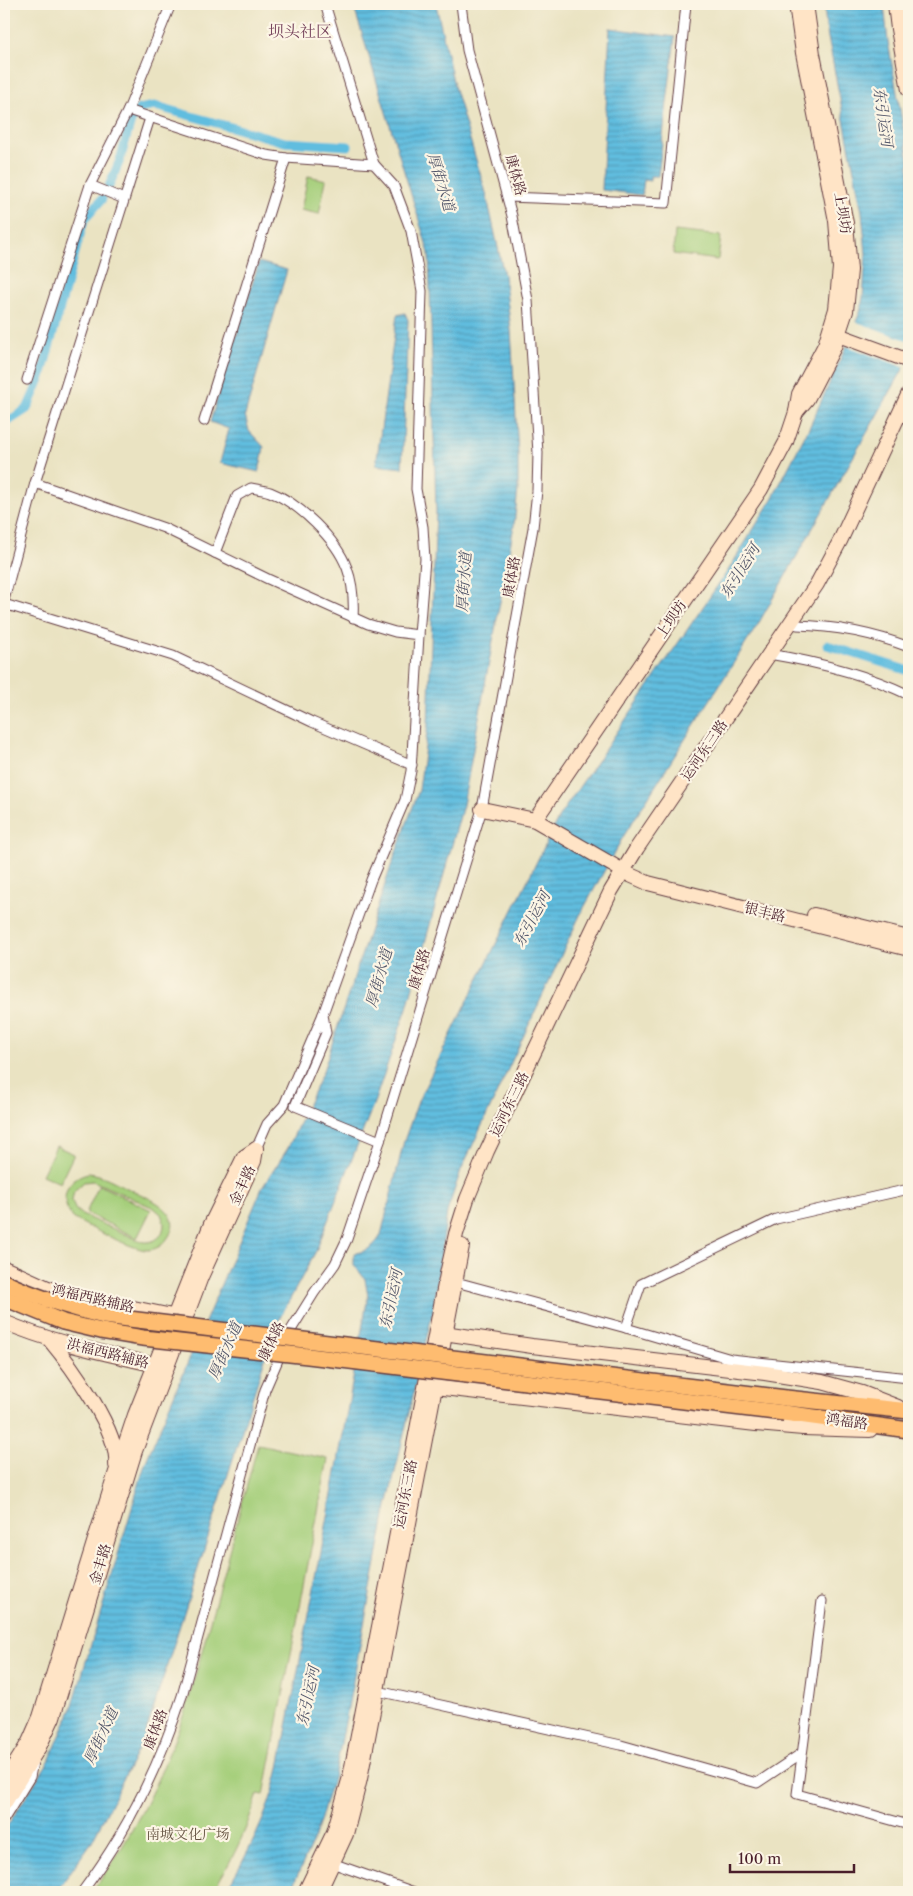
<svg xmlns="http://www.w3.org/2000/svg" width="913" height="1896" viewBox="0 0 913 1896" font-family="'Libre Caslon Text','Noto Serif SC',serif">
<style>
.park{fill:#a6cf7b;stroke:#787753;fill-rule:evenodd}
.water{fill:url(#water-rules);stroke:#566e85}
.pier{fill:#eae3c2}
.lines{fill:none;stroke-linecap:round;stroke-linejoin:round}
.canal{stroke:#61bddf;stroke-width:9}
.street-casing{stroke:#623c42;stroke-width:11}
.secondary-casing{stroke:#623c42;stroke-width:16}
.primary-casing{stroke:#623c42;stroke-width:18}
.street{stroke:#fff;stroke-width:9}
.secondary{stroke:#ffe4c6;stroke-width:14}
.primary{stroke:#febc70;stroke-width:15}
.primary-bridge-casing{stroke:#623c42;stroke-width:18;stroke-linecap:butt}
.primary-bridge{stroke:#febc70;stroke-width:15}
.labels{text-anchor:middle;stroke-width:4.5;stroke-linejoin:round;paint-order:stroke}
.street-label{font-size:14px;fill:#4a1f2b;stroke:#fcf5e5}
.park-label{font-size:14px;fill:#665443;stroke:#fcf5e5}
.water-label{font-size:15px;font-style:italic;fill:#52566a;stroke:#fcf5e5}
.quarter-label{font-size:16px;fill:#78465e;stroke:#fcf5e5}
</style>
<defs>
<pattern id="water-rules" width="6" height="5" patternUnits="userSpaceOnUse" patternTransform="scale(1.25)"><rect width="6" height="5" fill="#61bddf"/><path d="M0 2.5h6" fill="none" stroke="#5299b5"/></pattern>
</defs>
<rect width="100%" height="100%" fill="#fcf5e5"/>
<filter id="ink" filterUnits="userSpaceOnUse"><feTurbulence type="fractalNoise" baseFrequency=".02" numOctaves="2"/><feDisplacementMap in="SourceGraphic" scale="10" xChannelSelector="R" yChannelSelector="G"/><feConvolveMatrix kernelMatrix="1 2 1 2 8 2 1 2 1" color-interpolation-filters="sRGB"/></filter>
<filter id="wash" filterUnits="userSpaceOnUse"><feTurbulence type="fractalNoise" baseFrequency=".0096" numOctaves="4" result="noise"/><feDisplacementMap in="SourceGraphic" scale="20" xChannelSelector="R" yChannelSelector="G"/><feGaussianBlur stdDeviation="1.12" result="paint"/><feColorMatrix in="noise" values="0 0 0 0 0 0 0 0 0 0 0 0 0 0 0 0 0 1.4 0 .05"/><feComposite in="paint" operator="in"/></filter>
<g filter="url(#wash)">
<rect width="100%" height="100%" fill="#eae3c2"/>
<g class="park">
<polygon points="308,176 326,180 319,214 301,210"/>
<polygon points="675,231 721,236 718,260 673,254"/>
<polygon points="56,1146 74,1154 60,1183 42,1175"/>
<path d="M88 1173C102 1174 115 1182 127 1188 146 1197 188 1211 167 1239 162 1246 155 1250 147 1250 134 1250 86 1226 73 1218 58 1201 65 1178 88 1173ZM93 1181 154 1208 161 1214 164 1223C164 1236 156 1243 143 1242L82 1215 75 1209 72 1200 74 1191 84 1182Z"/>
<polygon points="99,1185 151,1210 137,1238 86,1213"/>
<path d="M258 1444 328 1459 264 1795 258 1794C247 1830 232 1861 212 1892H92C135 1834 166 1768 189 1699Z"/>
</g>
<g class="water">
<polygon points="353,4 436,4 454,86 486,193 504,275 511,330 518,454 518,489 514,525 463,805 407,1008 375,1100 316,1251 275,1327 144,1738 91,1843 56,1892 4,1892 4,1831 49,1761 72,1708 146,1461 262,1188 288,1148 323,1071 391,866 419,790 428,725 436,511 429,253"/>
<path d="M824 4H884L888 42 909 160V349L905 366 757 626 623 837 581 913 461 1170 447 1212 433 1311 387 1506 336 1769 316 1834 290 1892H225C248 1854 267 1817 278 1773L329 1511 368 1296 365 1279 354 1265V1253C367 1252 375 1246 381 1235L404 1141 419 1099 560 815 729 569 772 499 810 426 844 351 860 312 863 298 866 254 862 212 826 27Z"/>
<polygon points="610,28 675,37 658,176 650,176 650,181 644,180 642,195 602,190"/>
<polygon points="259,262 287,270 245,415 249,431 264,447 259,472 220,463 229,429 210,422"/>
<polygon points="405,313 408,320 402,468 376,465 397,315"/>
</g>
<polygon class="pier" points="854,321 909,341 909,359 906,368 844,345"/>
<g class="lines">
<g class="canal">
<polyline points="109,186 120,160 131,121 139,109 155,106 285,142 348,146"/>
<polyline points="4,424 27,409 41,377 84,220 102,199"/>
<polyline points="827,645 909,671"/>
</g>
</g>
</g>
<g filter="url(#ink)">
<g class="lines">
<defs>
<g id="street">
<polyline points="128,110 266,155 286,158 374,164"/>
<polyline points="90,185 124,199"/>
<polyline points="508,197 666,203 686,4"/>
<polyline points="27,380 90,185 128,110 171,4"/>
<polyline points="204,421 286,158"/>
<polyline points="35,483 164,528 268,579 368,624 395,632 419,635"/>
<path d="M215 553 237 496 251 488C257 489 264 490 270 492 299 503 336 539 347 568 353 584 354 602 353 618"/>
<polyline points="4,600 35,483 150,118"/>
<polyline points="4,604 173,656 312,722 412,765"/>
<path d="M797 625C836 626 872 633 909 647"/>
<path d="M769 654C817 662 866 674 909 695"/>
<polyline points="323,1014 326,1033 295,1106 380,1141"/>
<polyline points="256,1149 267,1124 284,1105 323,1014 371,880 405,800 411,771 419,635 425,559 423,527 416,489 422,291 411,231 394,186 374,164 325,4"/>
<polyline points="456,1282 626,1328 731,1359 909,1378"/>
<polyline points="626,1328 641,1284 776,1219 909,1189"/>
<polyline points="822,1601 797,1794 909,1825"/>
<polyline points="373,1690 621,1745 757,1783 802,1753"/>
<polyline points="4,1819 30,1777 33,1762"/>
<polyline points="329,1862 414,1892"/>
<path d="M82 1892C126 1833 159 1767 182 1696L265 1390 291 1330 314 1293 335 1264 347 1239 380 1141 482 809 533 528 537 491 538 453 528 300 512 216 467 50 461 4"/>
</g>
<g id="secondary">
<polyline points="796,4 803,53 836,221 840,268 836,309 825,345 799,394 796,412 807,399 834,347 846,311 850,270 846,223 813,54 806,4"/>
<polyline points="895,4 898,29 909,90"/>
<polyline points="830,332 909,361"/>
<polyline points="482,809 535,820 630,875 648,883 909,949"/>
<polyline points="535,820 761,489 786,442 796,412"/>
<polyline points="814,915 909,938"/>
<polyline points="4,1268 48,1288 75,1296 182,1318"/>
<path d="M4 1322C55 1344 110 1354 164 1367"/>
<polyline points="437,1332 532,1346 765,1373 822,1382 862,1393 898,1407"/>
<path d="M49 1339C70 1364 120 1432 116 1465"/>
<polyline points="426,1386 756,1424 803,1428 870,1430"/>
<polyline points="4,1782 29,1742 40,1717 115,1475 135,1415 211,1224 244,1157 256,1149"/>
<polyline points="4,1804 39,1747 53,1717 135,1451 201,1277 254,1161 256,1149"/>
<polyline points="305,1892 334,1832 350,1777 447,1274 456,1234 467,1199 487,1151 611,891 637,848 817,584 840,541 909,393"/>
<polyline points="319,1892 346,1834 360,1779 462,1246"/>
</g>
<g id="primary">
<polyline points="786,1398 909,1411"/>
<polyline points="784,1413 909,1430"/>
</g>
</defs>
<use href="#street" class="street-casing"/>
<use href="#secondary" class="secondary-casing"/>
<use href="#primary" class="primary-casing"/>
<use href="#street" class="street"/>
<use href="#secondary" class="secondary"/>
<use href="#primary" class="primary"/>
<defs>
<g id="primary-bridge">
<path d="M4 1282C38 1298 67 1307 104 1316L786 1398"/>
<polyline points="4,1298 63,1322 101,1331 143,1338 308,1356 784,1413"/>
</g>
</defs>
<use href="#primary-bridge" class="primary-bridge-casing"/>
<use href="#primary-bridge" class="primary-bridge"/>
</g>
</g>
<g class="labels">
<g class="street-label">
<text transform="translate(516 175) rotate(75)" y="5">康体路</text>
<text transform="translate(843 213) rotate(81)" y="5">上坝坊</text>
<text transform="translate(511 577) rotate(-80)" y="5">康体路</text>
<text transform="translate(671 619) rotate(-56)" y="5">上坝坊</text>
<text transform="translate(704 750) rotate(-56)" y="5">运河东三路</text>
<text transform="translate(765 912) rotate(14)" y="5">银丰路</text>
<text transform="translate(419 969) rotate(-73)" y="5">康体路</text>
<text transform="translate(509 1104) rotate(-64)" y="5">运河东三路</text>
<text transform="translate(242 1185) rotate(-65)" y="5">金丰路</text>
<text transform="translate(93 1298) rotate(13)" y="5">鸿福西路辅路</text>
<text transform="translate(271 1341) rotate(-64)" y="5">康体路</text>
<text transform="translate(108 1353) rotate(14)" y="5">洪福西路辅路</text>
<text transform="translate(847 1421) rotate(8)" y="5">鸿福路</text>
<text transform="translate(405 1494) rotate(-79)" y="5">运河东三路</text>
<text transform="translate(100 1564) rotate(-73)" y="5">金丰路</text>
<text transform="translate(155 1729) rotate(-69)" y="5">康体路</text>
</g>
<g class="park-label">
<text x="188" y="1839">南城文化广场</text>
</g>
<g class="water-label">
<text transform="translate(883 117) rotate(82)" y="5">东引运河</text>
<text transform="translate(441 182) rotate(73)" y="5">厚街水道</text>
<text transform="translate(740 571) rotate(-58)" y="5">东引运河</text>
<text transform="translate(464 582) rotate(-86)" y="5">厚街水道</text>
<text transform="translate(532 919) rotate(-62)" y="5">东引运河</text>
<text transform="translate(379 978) rotate(-74)" y="5">厚街水道</text>
<text transform="translate(391 1299) rotate(-78)" y="5">东引运河</text>
<text transform="translate(225 1351) rotate(-66)" y="5">厚街水道</text>
<text transform="translate(308 1696) rotate(-78)" y="5">东引运河</text>
<text transform="translate(101 1736) rotate(-65)" y="5">厚街水道</text>
</g>
<g class="quarter-label">
<text x="300" y="37">坝头社区</text>
</g>
</g>
<rect width="913" height="1896" fill="none" stroke="#fcf5e5" stroke-width="20"/>
<path d="M730 1864v8h124v-8" fill="none" stroke="#4a1f2b" stroke-width="2.5"/>
<text x="738" y="1864" font-size="15" fill="#4a1f2b" stroke="#fcf5e5" stroke-width="4" paint-order="stroke">100 m</text>
</svg>
